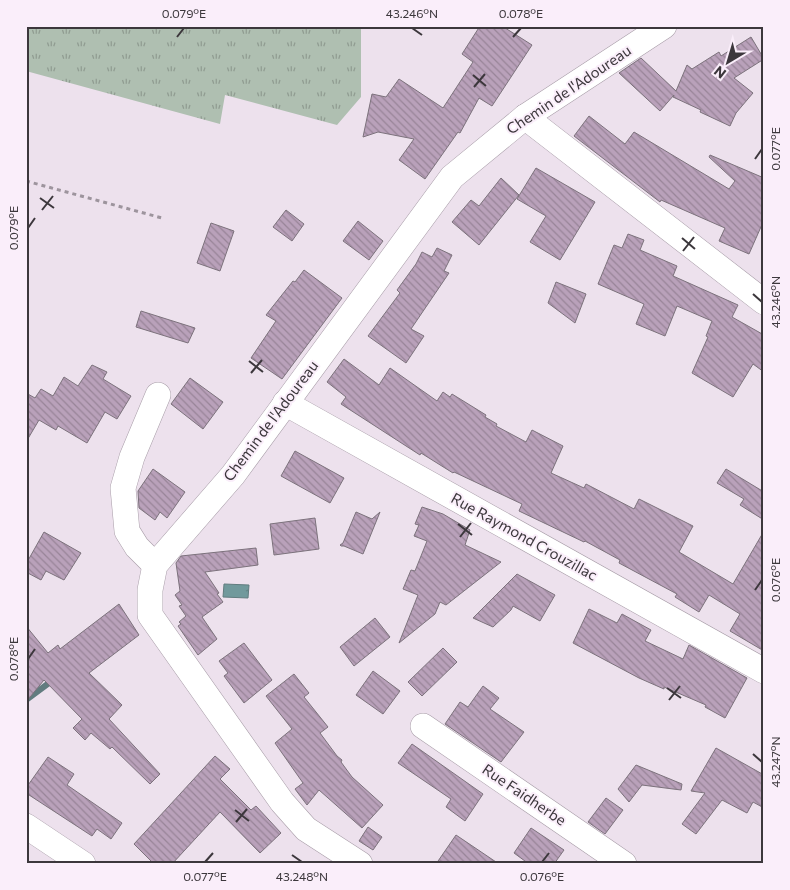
<svg xmlns="http://www.w3.org/2000/svg" width="790" height="890" viewBox="0 0 790 890" font-family="Commissioner,sans-serif">
<style>
.grass{fill:url(#grass-tufts)}
.water{fill:url(#water-ripples);stroke:#617c7f}
.lines{fill:none;stroke-linecap:round;stroke-linejoin:round}
.stream{stroke:#617c7f;stroke-width:6}
.building{fill:url(#building-back-hatch);stroke:#7c727c}
.street-casing{stroke:#a89da8;stroke-width:26}
.path{stroke:#9d949d;stroke-width:3;stroke-dasharray:4 4;stroke-linecap:butt}
.street{stroke:#fff;stroke-width:25}
.ticks{fill:none;stroke:#3c373c;stroke-width:2}
.labels{text-anchor:middle;stroke-width:4;stroke-linejoin:round;paint-order:stroke}
.street-label{font-size:15px;fill:#3c373c;stroke:#faeefa}
.neatline{fill:none;stroke:#3c373c;stroke-width:2}
.ticks-label{font-size:12px;text-anchor:middle;fill:#3c373c}
</style>
<defs>
<pattern id="grass-tufts" width="24" height="20" patternUnits="userSpaceOnUse" patternTransform="scale(1.25)"><rect width="24" height="20" fill="#afbfb1"/><path d="M3 7l-1-3M5 7V3M7 7l1-3M15 17l-1-3M17 17v-4M19 17l1-3" fill="none" stroke="#909c91"/></pattern>
<pattern id="water-ripples" width="26" height="14" patternUnits="userSpaceOnUse" patternTransform="scale(1.25)"><rect width="26" height="14" fill="#71999c"/><path d="M2 4q2-2 4 0t4 0M15 11q2-2 4 0t4 0" fill="none" stroke="#5e7e80"/></pattern>
<pattern id="building-back-hatch" width="6" height="6" patternUnits="userSpaceOnUse" patternTransform="scale(1.25)"><rect width="6" height="6" fill="#b9a1ba"/><path d="M-1 5l2 2M0 0l6 6M5-1l2 2" fill="none" stroke="#988498"/></pattern>
</defs>
<rect width="100%" height="100%" fill="#ede1ed"/>
<polygon class="grass" points="26,26 361,26 361,97 337,125 225,95 220,124 26,71"/>
<polygon class="water" points="224,584 249,585 248,598 223,597"/>
<g class="lines">
<polyline class="stream" points="26,700 53,680"/>
</g>
<g class="building">
<polygon points="480,26 502,26 532,45 492,106 479,98 460,133 458,132 425,179 399,160 414,139 378,132 363,137 372,94 386,97 399,79 443,108 473,62 462,54"/>
<polygon points="751,37 764,59 734,78 753,93 736,113 730,126 700,112 701,110 673,97 674,95 660,111 619,73 641,58 676,91 687,65 692,69 719,52 721,56"/>
<polygon points="589,116 625,144 634,132 729,189 735,181 709,157 710,155 764,178 764,220 749,254 719,241 725,228 661,200 660,202 574,136"/>
<polygon points="536,168 595,202 560,260 530,242 546,216 517,199"/>
<polygon points="501,178 519,195 479,245 452,222 471,200 479,206"/>
<polygon points="286,210 304,224 292,241 273,227"/>
<polygon points="358,221 383,241 369,260 343,241"/>
<polygon points="211,223 234,231 220,271 197,263"/>
<polygon points="628,234 644,240 640,250 677,266 673,276 738,305 732,317 764,335 764,372 753,364 733,397 692,373 708,337 706,336 712,321 677,306 665,336 636,324 644,304 598,284 614,245 622,248"/>
<polygon points="437,248 452,255 444,271 449,273 411,329 424,336 406,363 368,336 400,293 397,290 416,264 422,252 432,257"/>
<polygon points="304,270 342,298 282,379 251,358 276,321 266,315 293,281 295,282"/>
<polygon points="556,282 586,294 575,323 548,303"/>
<polygon points="141,311 195,328 188,343 136,327"/>
<polygon points="344,359 379,385 390,368 437,401 443,392 450,397 452,394 486,415 485,417 497,424 496,426 526,442 532,430 563,446 551,473 584,488 586,484 634,509 639,499 693,526 679,552 733,584 764,531 764,651 730,631 740,614 709,595 699,612 675,597 677,594 619,563 620,560 585,541 584,542 519,511 522,504 454,472 453,473 421,453 420,455 341,404 346,397 327,382"/>
<polygon points="92,365 107,372 103,379 131,396 117,419 105,412 87,443 58,426 56,430 39,420 26,442 26,393 35,398 41,389 53,396 64,377 78,386"/>
<polygon points="190,378 223,402 203,429 171,404"/>
<polygon points="295,451 344,478 330,503 281,476"/>
<polygon points="153,469 185,492 167,518 160,512 155,520 139,508 138,491"/>
<polygon points="726,469 764,492 764,520 740,505 744,499 717,483"/>
<polygon points="422,507 443,514 470,530 465,545 501,562 446,605 440,602 435,614 399,643 418,595 403,589 411,570 415,571 427,541 414,536 419,525 415,524"/>
<polygon points="356,512 372,519 380,512 363,554 344,546 341,546 340,545 343,543"/>
<polygon points="315,518 319,549 274,555 270,524"/>
<polygon points="44,532 81,553 64,580 46,571 41,580 26,572 26,564"/>
<polygon points="256,548 258,565 205,572 219,593 217,594 223,602 202,617 217,639 198,655 178,626 181,624 179,622 186,616 179,606 182,605 175,595 180,591 176,563 181,556"/>
<polygon points="517,574 555,595 540,621 513,606 511,610 493,627 473,618"/>
<polygon points="119,604 139,635 89,673 122,705 109,719 160,774 150,784 112,747 110,749 91,733 85,740 73,728 82,719 44,680 26,702 26,626 48,653 58,645 60,649"/>
<polygon points="589,609 617,623 622,614 651,630 645,641 683,659 689,645 747,678 725,718 705,707 706,705 664,687 664,689 639,678 573,643"/>
<polygon points="375,618 390,637 354,666 340,647"/>
<polygon points="244,643 272,680 244,703 224,676 228,673 219,661"/>
<polygon points="443,648 457,662 422,696 408,682"/>
<polygon points="373,671 400,691 383,714 356,695"/>
<polygon points="294,674 309,693 304,697 328,727 320,733 337,756 342,760 341,762 352,777 383,805 362,828 319,790 307,805 295,789 303,783 275,743 292,729 266,696"/>
<polygon points="483,686 499,698 490,709 524,732 501,762 445,724 460,702 468,707"/>
<polygon points="412,744 483,794 465,821 446,807 451,799 398,763"/>
<polygon points="716,748 764,775 764,808 753,802 747,813 722,800 696,834 682,824 705,793 691,791"/>
<polygon points="215,756 230,769 220,779 251,810 256,806 281,833 260,853 220,812 172,864 154,864 134,844"/>
<polygon points="48,757 74,774 67,785 122,823 111,839 97,829 92,836 26,793 26,788"/>
<polygon points="636,765 682,784 681,790 642,785 629,802 618,789"/>
<polygon points="606,798 623,810 605,834 588,822"/>
<polygon points="368,827 382,837 373,850 359,841"/>
<polygon points="531,828 564,850 554,864 529,864 514,853"/>
<polygon points="456,835 499,864 436,864"/>
</g>
<g class="lines">
<defs>
<g id="street">
<polyline points="525,117 764,302"/>
<polyline points="285,403 764,671"/>
<polyline points="155,565 137,547 127,531 123,488 132,457 158,395"/>
<polyline points="423,726 624,864"/>
<polyline points="26,826 83,864"/>
<polyline points="360,864 306,829 282,802 150,615 150,590 155,565 233,475 452,177 525,117 664,26"/>
</g>
</defs>
<use href="#street" class="street-casing"/>
<polyline class="path" points="26,181 162,218"/>
<use href="#street" class="street"/>
</g>
<path class="ticks" d="M412 28 422 35M177 37 184 28M513 37 521 28M473 75 486 86M474 87 485 74M755 159 762 149M40 198 54 208M42 210 53 196M28 228 35 218M682 238 695 249M683 251 694 237M753 294 762 302M249 361 263 372M251 373 262 360M458 524 472 535M460 537 471 523M755 590 762 580M28 659 35 649M667 688 681 698M669 700 680 686M753 754 762 762M235 810 249 821M236 822 247 809M292 855 302 862M205 862 213 853M542 862 549 853"/>
<g class="labels">
<g class="street-label">
<text transform="translate(569 90) rotate(-34)" y="5">Chemin de l'Adoureau</text>
<text transform="translate(271 421) rotate(-53)" y="5">Chemin de l'Adoureau</text>
<text transform="translate(524 537) rotate(29)" y="5">Rue Raymond Crouzillac</text>
<text transform="translate(524 795) rotate(34)" y="5">Rue Faidherbe</text>
</g>
</g>
<rect width="790" height="890" fill="none" stroke="#faeefa" stroke-width="55"/>
<g transform="translate(728 62) rotate(218)" stroke="#faeefa" stroke-width="4" paint-order="stroke">
<path d="M0-4L9 19L0 12L-9 19Z" fill="#3c373c"/>
<text y="-8" font-size="14" font-weight="bold" text-anchor="middle" fill="#3c373c">N</text>
</g>
<rect x="28" y="28" width="734" height="834" class="neatline"/>
<g class="ticks-label">
<text x="184" y="18">0.079°E</text>
<text x="412" y="18">43.246°N</text>
<text x="521" y="18">0.078°E</text>
<text transform="translate(776 149) rotate(-90)" y="4">0.077°E</text>
<text transform="translate(14 228) rotate(-90)" y="4">0.079°E</text>
<text transform="translate(776 302) rotate(-90)" y="4">43.246°N</text>
<text transform="translate(776 580) rotate(-90)" y="4">0.076°E</text>
<text transform="translate(14 659) rotate(-90)" y="4">0.078°E</text>
<text transform="translate(776 762) rotate(-90)" y="4">43.247°N</text>
<text x="205" y="881">0.077°E</text>
<text x="302" y="881">43.248°N</text>
<text x="542" y="881">0.076°E</text>
</g>
</svg>
